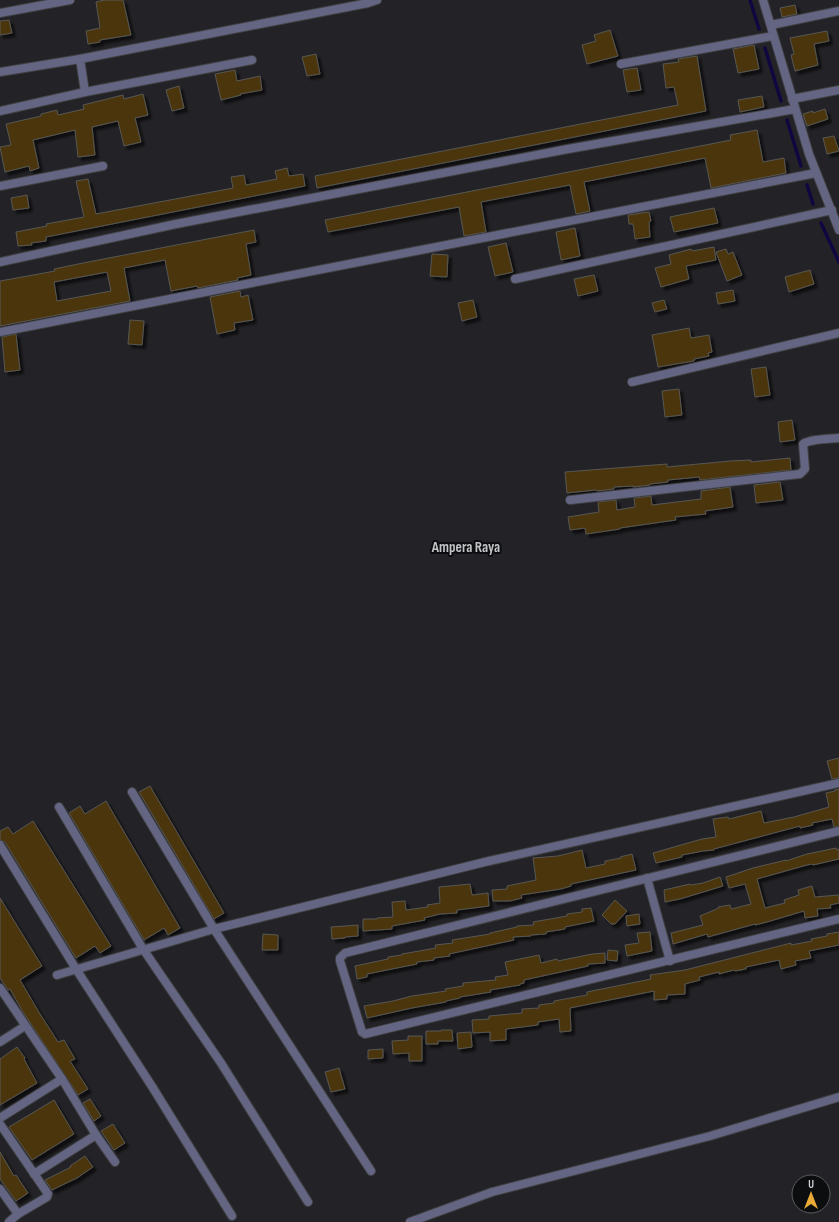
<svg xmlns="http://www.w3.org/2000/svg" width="839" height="1222" viewBox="0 0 839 1222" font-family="'Sofia Sans Condensed',sans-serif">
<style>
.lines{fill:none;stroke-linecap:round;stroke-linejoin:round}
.stream{stroke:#120641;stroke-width:3.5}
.building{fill:#4b360e;stroke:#585652;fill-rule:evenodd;filter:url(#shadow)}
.street-casing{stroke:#404043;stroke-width:10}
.street{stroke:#636582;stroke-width:8}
.labels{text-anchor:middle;stroke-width:4;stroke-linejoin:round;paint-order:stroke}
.quarter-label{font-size:15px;font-weight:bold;fill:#c2c3c7;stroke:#0c0d0e}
</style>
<defs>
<filter id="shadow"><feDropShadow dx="3.5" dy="3.5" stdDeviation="1" flood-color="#0009"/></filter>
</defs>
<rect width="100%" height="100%" fill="#232327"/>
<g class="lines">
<g class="stream">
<polyline points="750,0 759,29"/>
<polyline points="765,48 781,101"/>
<polyline points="787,120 801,166"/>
<polyline points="807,185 813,204"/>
<polyline points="821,223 839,262"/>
</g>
</g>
<g class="building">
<polygon points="104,0 123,0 131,35 100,40 100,42 88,44 86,31 100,28 96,2"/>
<polygon points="795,5 797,14 782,17 780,8"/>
<polygon points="9,20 12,33 0,35 0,21"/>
<polygon points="610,30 618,56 587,64 582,45 596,41 594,35"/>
<polygon points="827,31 829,41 814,44 818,65 795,71 791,55 794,54 790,38"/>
<polygon points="754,45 759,69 738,73 733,49"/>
<polygon points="316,54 320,74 307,76 302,57"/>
<polygon points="697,56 706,111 317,188 315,176 678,105 674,87 666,88 663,64 679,62 678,59"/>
<polygon points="637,68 641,90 627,92 623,70"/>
<polygon points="235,70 237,81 260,76 262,90 240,94 241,95 221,100 215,74"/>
<polygon points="179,86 184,108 172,111 166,90"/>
<polygon points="143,94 148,115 135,118 141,142 124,146 118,121 92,127 95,155 78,157 75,130 33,140 39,168 30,171 29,166 5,172 0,147 11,145 6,124 41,116 41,114 57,110 58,115 84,109 83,105 123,95 124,99"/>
<polygon points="762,96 764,107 740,112 738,100"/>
<polygon points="825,109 828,119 807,126 803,114 813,111 813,113"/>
<polygon points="757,130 763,162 784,158 786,173 711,188 705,158 584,182 590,211 576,214 570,185 481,202 486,232 464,236 459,207 328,232 325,220 731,140 730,135"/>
<polygon points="834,136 839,151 827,154 823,138"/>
<polygon points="287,168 289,176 303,174 305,186 46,237 46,241 31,243 32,245 18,246 16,232 47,226 46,224 84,217 76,181 88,179 96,214 233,188 231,177 244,175 246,185 277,179 275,171"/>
<polygon points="27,195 29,208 13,210 11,198"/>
<polygon points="714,208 718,223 674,232 670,217"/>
<polygon points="649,212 651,221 649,222 650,237 635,239 633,224 629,224 628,215"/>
<polygon points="575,228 580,256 561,260 556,232"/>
<path d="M254 230 256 242 246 244 251 275 237 278 238 280 198 288 197 286 171 291 165 260 124 268 130 301 0 326V281L55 271 54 269 83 263ZM107 272 111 291 57 301 54 282Z"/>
<polygon points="506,243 513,272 495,276 488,247"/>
<polygon points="714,247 716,260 686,266 689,279 661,287 655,268 671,264 669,255 691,249 692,251"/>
<polygon points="726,249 728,254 733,252 742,275 727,281 716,252"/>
<polygon points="432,254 448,255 447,277 430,276"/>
<polygon points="810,270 814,284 789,292 785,277"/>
<polygon points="594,275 598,291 578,296 574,279"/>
<polygon points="733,290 735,301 718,304 716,293"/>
<polygon points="240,291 241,297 248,295 253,320 234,323 235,330 217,334 210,297"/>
<polygon points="473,300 477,317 462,321 458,303"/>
<polygon points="664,300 667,309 655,312 652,303"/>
<polygon points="130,320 144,321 142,345 128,344"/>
<polygon points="689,328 691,338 709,335 712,352 708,353 709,356 694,359 694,361 658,367 652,335"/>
<polygon points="16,334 20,370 5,372 2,337"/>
<polygon points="766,367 770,395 755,397 751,369"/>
<polygon points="679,389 682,415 665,417 662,391"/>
<polygon points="792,420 795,440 780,442 778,422"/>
<polygon points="790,458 791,470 700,480 699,477 668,480 668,482 650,484 650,485 633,487 633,486 614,487 614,489 597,491 596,490 567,493 565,472 667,464 667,467 730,461 751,460 751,462"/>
<polygon points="780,482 783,500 756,503 754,485"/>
<polygon points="730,487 733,507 705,511 706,514 675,517 676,520 620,528 620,529 600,532 586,534 585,528 570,530 568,517 599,512 598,502 616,500 617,510 635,507 634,498 651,496 652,505 701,499 701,491"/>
<polygon points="839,758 839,778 832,779 827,761"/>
<polygon points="150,786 224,913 214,919 139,792"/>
<polygon points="839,789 839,826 834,827 832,819 812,823 813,825 800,828 800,826 714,849 714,850 703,851 682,855 682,857 656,863 653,853 702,839 716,837 713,819 728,817 729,819 761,811 764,823 794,817 829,807 826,793 835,791 835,790"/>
<polygon points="106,801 180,928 168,935 164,928 144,940 69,813 80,806 85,814"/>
<polygon points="33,821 111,946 100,953 95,946 76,958 5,842 0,840 0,831 8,827 13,834"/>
<polygon points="836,848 837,850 839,849 839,859 813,865 812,864 807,865 757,879 765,908 785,903 784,900 799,895 798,890 812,886 815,897 839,895 839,903 830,905 831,908 817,909 818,916 805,918 804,911 767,922 755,925 755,924 708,937 707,934 673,944 671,933 703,925 700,916 719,908 718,907 730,905 731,909 751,904 745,884 729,888 726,877 753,868 786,860 786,861 807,854"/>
<polygon points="582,850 586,868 605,864 605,861 621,858 620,857 632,854 636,870 571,884 571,886 561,889 521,895 522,898 510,901 493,901 492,890 507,889 507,886 536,880 533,858 558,856"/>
<polygon points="720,877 723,886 680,899 665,902 664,890 690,884 691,885 703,883"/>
<polygon points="470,884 472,895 488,893 489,906 457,910 457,913 440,914 424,918 425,920 392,926 392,929 363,931 363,919 377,919 377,918 393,917 392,902 405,901 406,910 428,907 427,905 440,903 439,887"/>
<polygon points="0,898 42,966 20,980 40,1014 58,1042 64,1040 75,1059 70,1061 88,1089 78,1095 23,1012 10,989 8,990 0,978"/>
<polygon points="615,900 627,911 615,924 611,924 602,915"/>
<polygon points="591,908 594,921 565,927 565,929 546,932 546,934 531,935 531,936 513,937 514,940 449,954 450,956 434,958 434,960 417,962 417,964 367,974 367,977 357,979 355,966 388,959 388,957 402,955 402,954 436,948 435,945 453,943 452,940 490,934 490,933 517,927 517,926 534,925 533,922 567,916 567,914 582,912 582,909"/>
<polygon points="639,914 640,924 627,926 626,916"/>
<polygon points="358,925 358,936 345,937 345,938 332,939 331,927"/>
<polygon points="650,932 652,951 627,956 625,945 639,943 637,933"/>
<polygon points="839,932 839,945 809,951 811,958 795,961 796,965 781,969 779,960 746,967 746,969 735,971 734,970 719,974 719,972 699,977 700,980 685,984 685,994 667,995 667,999 654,1000 654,991 570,1008 571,1031 560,1032 559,1019 538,1022 538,1025 506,1029 506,1040 490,1041 490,1032 473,1033 472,1020 489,1019 489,1016 522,1013 522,1009 539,1008 539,1005 554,1003 554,1001 587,995 587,992 651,979 650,975 685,970 791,943 791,945 812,941 811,939 827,936 827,934"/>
<polygon points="263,934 278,935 278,950 262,950"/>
<polygon points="608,950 618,951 617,961 607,960"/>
<polygon points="605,953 605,963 588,964 588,966 524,980 524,983 520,984 520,985 490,990 491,992 460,997 460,998 446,1001 446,1002 412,1008 367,1018 364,1006 393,1001 412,996 446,991 445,989 463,986 463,983 496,980 495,977 508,975 505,962 539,955 541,963 557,959 558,961 592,954"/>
<polygon points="441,1030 452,1030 453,1041 438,1041 438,1044 426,1044 426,1031 441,1031"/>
<polygon points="471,1032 472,1047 458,1049 457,1033"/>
<polygon points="408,1036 422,1036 422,1061 409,1061 409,1053 393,1054 392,1041 408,1040"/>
<polygon points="17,1047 25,1058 24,1059 37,1083 0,1105 0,1059"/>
<polygon points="383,1049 383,1058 368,1059 368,1050"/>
<polygon points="339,1068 345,1089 331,1092 325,1072"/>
<polygon points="90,1099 101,1116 94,1121 83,1103"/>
<polygon points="54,1100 74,1134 32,1160 9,1127"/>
<polygon points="113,1124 125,1143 114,1150 101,1131"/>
<polygon points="0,1152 14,1176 16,1175 28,1193 16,1201 0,1179"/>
<polygon points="85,1156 93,1167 77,1178 52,1190 45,1180 71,1167 70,1166"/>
</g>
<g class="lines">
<defs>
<g id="street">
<polyline points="763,0 809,154 839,230"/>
<polyline points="0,13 70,0"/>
<polyline points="771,25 839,11"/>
<polyline points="80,59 85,92"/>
<polyline points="621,64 773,36"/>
<polyline points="0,72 80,59 368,3 377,0"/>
<polyline points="792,99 839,90"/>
<polyline points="0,111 85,92 252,60"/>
<polyline points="0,186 103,166"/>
<polyline points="0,262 176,224 568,149 795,109"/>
<polyline points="515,279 832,210"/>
<polyline points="0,332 816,173"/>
<polyline points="632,382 839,333"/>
<path d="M570 500 800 474 805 469 803 444C810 439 829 439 839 438"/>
<polyline points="132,792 214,929 371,1171"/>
<polyline points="59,807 143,949 221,1063 308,1202"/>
<polyline points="839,831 345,953 340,958 340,961 362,1032 365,1034 839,919"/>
<polyline points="0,845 76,969 153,1088 232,1216"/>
<polyline points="647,878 670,961"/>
<polyline points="57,975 214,929 489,861 839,783"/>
<polyline points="0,988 62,1079 96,1135 115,1162"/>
<polyline points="0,1042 25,1026"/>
<polyline points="0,1118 62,1079"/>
<polyline points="0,1124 48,1194 47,1197 18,1214 9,1222"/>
<polyline points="34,1174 96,1135"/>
<polyline points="0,1189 18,1214"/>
<polyline points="410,1222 492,1192 710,1136 839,1097"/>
</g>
</defs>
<use href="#street" class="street-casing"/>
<use href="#street" class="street"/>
</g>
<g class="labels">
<g class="quarter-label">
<text x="466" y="552">Ampera Raya</text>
</g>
</g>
<g transform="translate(811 1194)"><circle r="19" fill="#0c0d0e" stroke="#5d5d5f"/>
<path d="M0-3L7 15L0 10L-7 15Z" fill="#e8ab37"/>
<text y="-6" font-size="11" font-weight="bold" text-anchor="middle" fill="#d6d6d9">U</text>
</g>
</svg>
